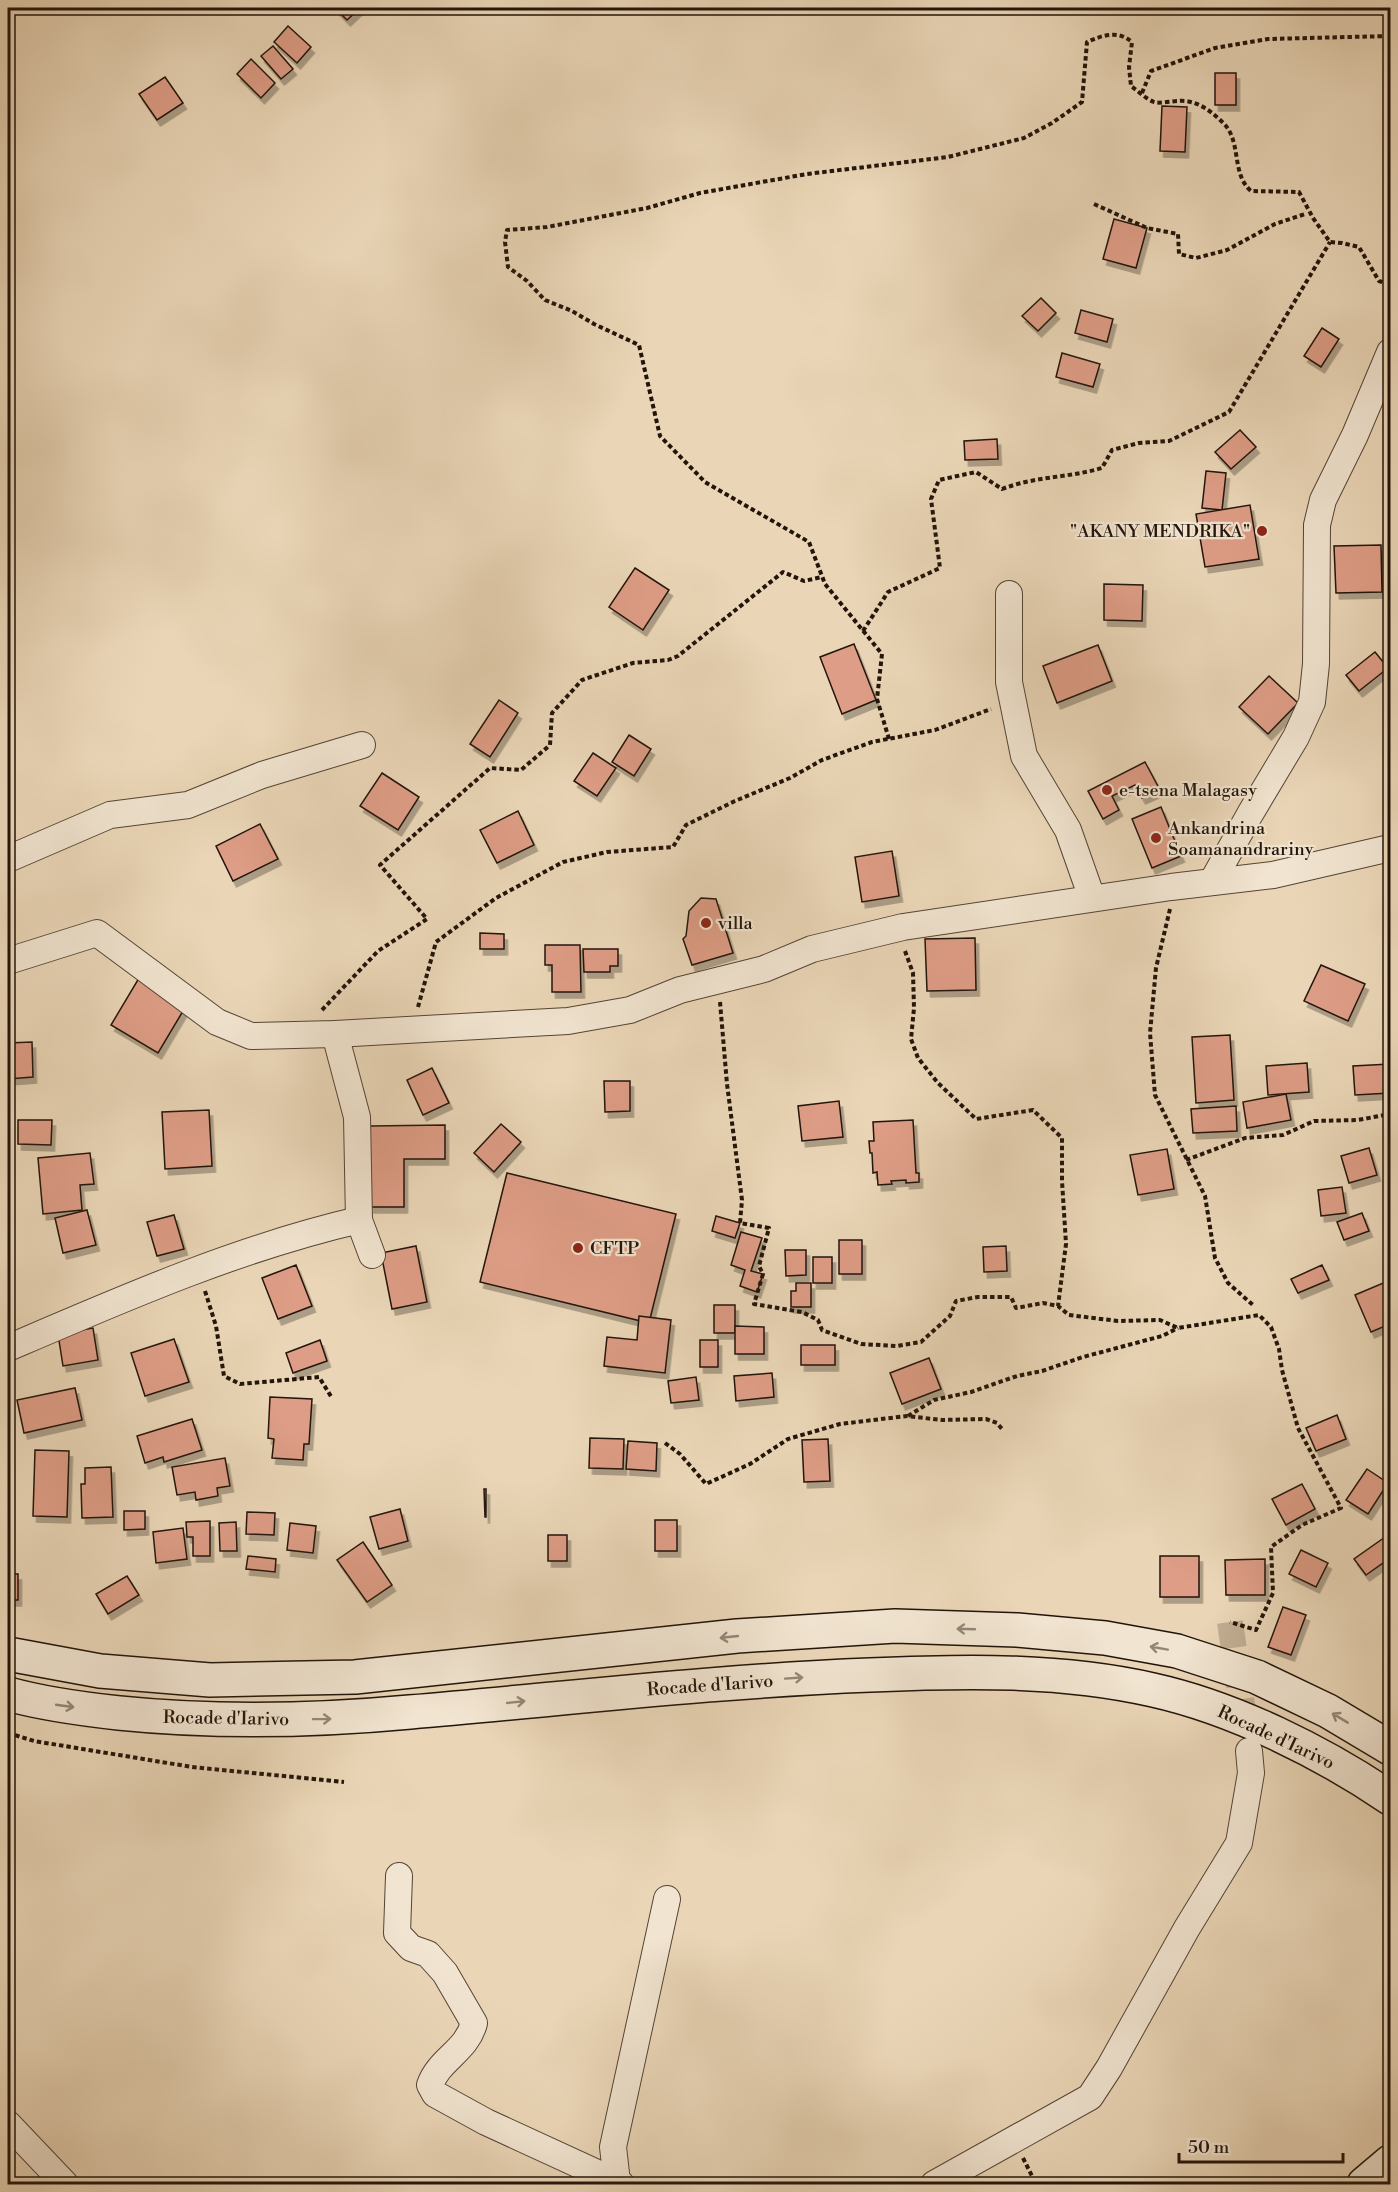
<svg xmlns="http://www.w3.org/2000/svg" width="1398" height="2192" viewBox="0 0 1398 2192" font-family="'Libre Bodoni',serif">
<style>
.building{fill:#de9d86;stroke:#22140a;stroke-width:1.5;filter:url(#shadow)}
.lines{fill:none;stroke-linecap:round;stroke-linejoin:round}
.street-tunnel{stroke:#c2af94;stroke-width:26;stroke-dasharray:26 13;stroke-linecap:butt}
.street-casing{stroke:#544435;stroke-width:28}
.secondary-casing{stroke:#22140a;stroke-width:36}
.path{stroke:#22140a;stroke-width:4;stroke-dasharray:4.5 3;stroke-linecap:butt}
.street{stroke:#f1e4d0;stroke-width:26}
.secondary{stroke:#f1e4d0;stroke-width:33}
.oneway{stroke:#948677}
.poi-dot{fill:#8f2418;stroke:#f1e4d0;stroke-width:2}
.labels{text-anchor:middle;stroke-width:4.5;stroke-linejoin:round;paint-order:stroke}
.poi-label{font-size:18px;fill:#22140a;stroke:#f1e4d0;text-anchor:start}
.street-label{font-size:18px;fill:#22140a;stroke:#f1e4d0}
</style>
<defs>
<filter id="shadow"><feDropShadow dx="3.5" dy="6" stdDeviation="0" flood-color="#0004"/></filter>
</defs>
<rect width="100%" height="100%" fill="#ead6b7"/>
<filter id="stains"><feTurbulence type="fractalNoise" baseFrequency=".00333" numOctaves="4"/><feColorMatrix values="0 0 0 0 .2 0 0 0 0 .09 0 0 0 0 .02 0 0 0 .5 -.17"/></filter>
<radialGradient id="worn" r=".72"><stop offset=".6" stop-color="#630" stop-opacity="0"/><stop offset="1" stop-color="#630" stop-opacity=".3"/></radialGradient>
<g class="building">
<polygon points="335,8 360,8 347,20"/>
<polygon points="288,26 311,47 297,63 274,42"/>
<polygon points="273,46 293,69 281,79 261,56"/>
<polygon points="251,59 275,83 261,98 237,74"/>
<rect x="1215" y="73" width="21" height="32"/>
<polygon points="165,77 183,103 157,120 139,94"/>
<polygon points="1162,106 1187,107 1185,152 1160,151"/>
<polygon points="1114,219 1147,228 1136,268 1103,259"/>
<polygon points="1041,298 1056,313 1038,331 1022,316"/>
<polygon points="1081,310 1113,319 1107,342 1075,333"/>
<polygon points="1322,328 1339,339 1321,367 1304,356"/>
<polygon points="1062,353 1100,364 1093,387 1056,377"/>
<polygon points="1240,430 1256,447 1231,469 1215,452"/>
<polygon points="997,439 998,459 965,460 964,441"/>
<polygon points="1206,471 1226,473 1222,510 1202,508"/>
<polygon points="1250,505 1259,559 1205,567 1196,514"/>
<polygon points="1381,545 1382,592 1336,593 1334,546"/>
<polygon points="635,568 669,590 643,630 609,607"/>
<polygon points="1104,584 1143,585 1142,621 1104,620"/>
<polygon points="854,644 876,700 842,714 820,657"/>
<polygon points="1098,645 1112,681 1057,703 1043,666"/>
<polygon points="1375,652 1388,668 1359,691 1346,675"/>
<polygon points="1269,676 1298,703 1268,734 1239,707"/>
<polygon points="499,700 518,713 490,757 470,744"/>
<polygon points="629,735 651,749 634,776 612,762"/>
<polygon points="593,753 616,768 597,796 574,781"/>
<polygon points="1145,762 1160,790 1142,798 1135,785 1112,796 1119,810 1103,819 1088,791"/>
<polygon points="382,773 419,797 398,830 360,806"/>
<polygon points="1161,807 1181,856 1152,868 1132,819"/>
<polygon points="518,811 534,845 497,863 480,830"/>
<polygon points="260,824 278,859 233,881 216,846"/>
<polygon points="892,851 899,896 862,902 855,857"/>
<polygon points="701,898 716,899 733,953 692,965 683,939 686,936 689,911"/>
<polygon points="480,933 504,934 504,949 480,949"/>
<polygon points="975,938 976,990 927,991 925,939"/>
<polygon points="545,945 580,945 581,992 552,992 552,965 545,965"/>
<polygon points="583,949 618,949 618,966 610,966 610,972 584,972"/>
<polygon points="1321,965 1365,984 1348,1021 1304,1001"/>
<polygon points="139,978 186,1006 158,1053 111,1025"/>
<polygon points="1230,1035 1234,1100 1196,1103 1192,1037"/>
<polygon points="32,1042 33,1077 8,1079 8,1043"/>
<polygon points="1307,1063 1309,1092 1268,1095 1266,1066"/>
<polygon points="1390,1064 1390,1093 1355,1095 1353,1066"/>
<polygon points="432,1068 449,1103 423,1115 407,1080"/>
<polygon points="604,1081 630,1081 630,1111 605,1112"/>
<polygon points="1286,1094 1291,1120 1247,1128 1243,1102"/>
<polygon points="839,1101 843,1137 802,1141 798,1106"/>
<polygon points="1236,1106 1237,1131 1193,1133 1191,1109"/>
<polygon points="209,1110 212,1166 165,1169 162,1112"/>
<polygon points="18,1120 52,1120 51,1145 18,1144"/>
<polygon points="913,1120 916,1173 919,1173 919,1182 906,1183 906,1180 891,1181 892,1184 878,1185 877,1172 873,1173 872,1153 870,1153 869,1141 874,1141 873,1122"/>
<polygon points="501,1124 521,1142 494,1172 474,1153"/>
<polygon points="445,1125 445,1159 404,1159 404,1207 370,1207 370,1126"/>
<polygon points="1369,1148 1377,1175 1349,1183 1341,1156"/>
<polygon points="1167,1149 1174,1189 1138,1195 1130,1155"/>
<polygon points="90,1153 94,1184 80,1185 82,1210 43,1214 38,1158"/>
<polygon points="507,1173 676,1214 649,1323 480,1282"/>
<polygon points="1342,1187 1346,1213 1321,1216 1318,1190"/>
<polygon points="87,1210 96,1245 63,1253 55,1218"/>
<polygon points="1362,1213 1369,1231 1344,1240 1337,1222"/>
<polygon points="174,1215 184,1249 157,1256 147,1222"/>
<polygon points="716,1216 740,1223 735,1238 712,1231"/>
<polygon points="741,1232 762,1238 751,1271 763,1274 757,1292 740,1286 745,1270 731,1265"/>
<rect x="839" y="1240" width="23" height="34"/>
<polygon points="416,1246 427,1302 392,1309 381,1253"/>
<polygon points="1006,1246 1007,1271 984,1272 983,1247"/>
<polygon points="785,1250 806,1250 806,1275 786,1276"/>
<rect x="813" y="1257" width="19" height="26"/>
<polygon points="296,1265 312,1306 278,1319 262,1278"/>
<polygon points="1322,1265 1329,1280 1298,1293 1291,1279"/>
<polygon points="1388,1281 1390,1288 1390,1324 1371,1332 1355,1295"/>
<polygon points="796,1283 811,1283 811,1307 791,1307 791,1291 796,1291"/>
<rect x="714" y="1305" width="21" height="28"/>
<polygon points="639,1316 671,1320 665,1373 604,1366 607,1337 637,1340"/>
<polygon points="735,1326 764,1327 764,1354 735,1354"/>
<polygon points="93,1328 98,1360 63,1366 58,1334"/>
<polygon points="174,1339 189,1382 145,1396 131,1353"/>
<polygon points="320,1340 327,1361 293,1373 286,1353"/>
<rect x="700" y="1340" width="18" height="27"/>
<rect x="801" y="1345" width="34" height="20"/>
<polygon points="929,1358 941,1389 902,1404 890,1373"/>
<polygon points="772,1373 774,1397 736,1401 734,1376"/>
<polygon points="696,1377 699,1400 671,1403 668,1381"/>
<polygon points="75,1388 82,1420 24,1433 17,1400"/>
<polygon points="270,1397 312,1399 309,1444 304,1444 303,1460 272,1458 274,1439 268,1438"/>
<polygon points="1337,1415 1346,1439 1316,1451 1306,1428"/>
<polygon points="192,1419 202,1450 164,1462 163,1457 145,1463 137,1436"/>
<polygon points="590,1438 624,1439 623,1469 589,1468"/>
<polygon points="828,1439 830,1481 804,1482 802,1440"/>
<polygon points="628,1441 657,1443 656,1471 626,1469"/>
<polygon points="35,1450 69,1451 67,1517 33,1516"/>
<polygon points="225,1458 230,1486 217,1488 218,1496 196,1500 195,1492 177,1495 172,1467"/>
<polygon points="111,1467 113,1517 82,1518 81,1484 85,1484 85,1468"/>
<polygon points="1367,1469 1388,1483 1368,1514 1346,1500"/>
<polygon points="1302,1484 1315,1509 1286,1525 1272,1499"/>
<polygon points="484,1489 486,1489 486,1517 485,1517"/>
<polygon points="400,1509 408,1541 379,1549 370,1517"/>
<polygon points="124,1511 145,1511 145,1529 124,1530"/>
<polygon points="247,1512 275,1513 274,1535 246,1534"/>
<rect x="655" y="1520" width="22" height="31"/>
<polygon points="210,1521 210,1556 193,1556 193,1537 187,1537 186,1522"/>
<polygon points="236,1522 237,1551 220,1551 219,1523"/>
<polygon points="290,1523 316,1526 313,1553 287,1550"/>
<polygon points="183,1528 187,1559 156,1563 153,1532"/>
<rect x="548" y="1535" width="19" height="26"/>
<polygon points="1388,1535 1390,1538 1390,1558 1366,1575 1354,1559"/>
<polygon points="363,1542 392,1585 367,1602 337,1560"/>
<polygon points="1301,1550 1328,1563 1316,1587 1289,1574"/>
<polygon points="248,1556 276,1559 275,1572 246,1569"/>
<rect x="1160" y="1556" width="39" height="41"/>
<polygon points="1265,1559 1265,1595 1226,1595 1225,1560"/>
<rect x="8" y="1574" width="10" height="26"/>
<polygon points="127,1576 139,1595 108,1614 96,1594"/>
<polygon points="1283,1607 1306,1615 1291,1655 1268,1647"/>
</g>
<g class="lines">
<polyline class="street-tunnel" points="1230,1622 1246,1733"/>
<defs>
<g id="street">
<polyline points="1009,594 1009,682 1024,756 1068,830 1092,898"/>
<polyline points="8,859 110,815 188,805 262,775 362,745"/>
<polyline points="1212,882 1250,814 1296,737 1312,702 1316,664 1317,525 1323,500 1355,435 1390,352"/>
<polyline points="8,961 97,933 217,1022 251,1036 335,1034 568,1021 630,1010 680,990 764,969 812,949 903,927 1171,887 1273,875 1390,848"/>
<polyline points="335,1034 357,1117 359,1220 372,1255"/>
<path d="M8 1348C122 1299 238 1248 359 1220"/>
<path d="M399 1876 397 1933 411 1948 428 1954 445 1973 474 2023C467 2051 439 2059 430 2085L435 2094 486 2122 621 2184"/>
<polyline points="8,2124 65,2184"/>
<polyline points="617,2182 613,2147 667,1899"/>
<polyline points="934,2184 1090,2097 1109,2068 1187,1928 1239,1843 1251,1773 1249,1751"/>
</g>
<g id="secondary">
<polyline points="8,1654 100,1671 210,1680 355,1677 737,1636 895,1626 1017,1630 1105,1638 1177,1651 1257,1677 1328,1711 1390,1748"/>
<path d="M8 1694C44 1704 82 1709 119 1713 217 1723 313 1721 410 1712 563 1699 716 1681 870 1675 964 1671 1061 1669 1153 1690 1234 1708 1322 1752 1390 1798"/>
<polyline points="1364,2184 1390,2162"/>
</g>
</defs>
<use href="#street" class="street-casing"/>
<use href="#secondary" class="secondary-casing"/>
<g class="path">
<polyline points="1142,93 1151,71 1215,48 1268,39 1390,36"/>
<polyline points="1094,204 1147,228 1178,234 1179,254 1196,258 1227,250 1275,224 1305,214"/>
<path d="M863 631 888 592 940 568 931 499 939 480 976 472 1002 489C1036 476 1068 478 1102 468L1112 450 1139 443 1169 441 1229 412 1330 242"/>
<path d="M889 739 877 699 882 654 825 584 809 542 705 482 660 436 639 345 594 324 572 311 545 300 527 281 508 267 505 242 507 230 547 227 647 208 700 193 807 174 948 157 1024 138 1052 123 1082 102 1087 42C1103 35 1118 30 1132 42L1129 67 1131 86C1138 91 1146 99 1154 102 1160 104 1171 101 1178 101 1197 99 1214 113 1226 126 1241 145 1232 175 1251 191L1299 192 1313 218 1330 242 1342 243 1359 247 1379 281 1390 285"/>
<polyline points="1170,909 1156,968 1150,1033 1155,1095 1205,1196 1215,1258 1228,1283 1253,1305"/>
<polyline points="905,951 913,973 914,1008 911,1039 918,1058 938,1083 976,1119 1033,1110 1062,1138 1062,1181 1066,1244 1058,1306"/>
<polyline points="720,1002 727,1084 742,1200 740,1223 769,1228 759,1266 763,1274 754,1304 802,1312 818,1320 822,1330 861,1344 897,1346 921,1342 950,1316 956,1301 978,1297 1011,1297 1016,1308 1043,1303 1058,1306 1069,1315 1118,1321 1160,1320 1178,1328 1259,1315 1271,1327 1279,1349 1282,1370 1298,1428 1341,1508 1302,1525 1271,1547 1273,1593 1256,1630 1230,1622"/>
<polyline points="418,1007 436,942 496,898 563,862 607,852 673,847 686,825 735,801 790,778 822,760 872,742 935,730 991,709"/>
<polyline points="322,1010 378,951 427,919 380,865 490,768 521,770 550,745 552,713 582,680 633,663 668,660 678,656 783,572 804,581 822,577"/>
<polyline points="1186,1160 1245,1138 1283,1135 1314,1121 1358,1120 1390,1114"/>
<polyline points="205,1291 216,1326 224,1376 240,1384 319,1377 332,1398"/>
<polyline points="908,1416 934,1400 971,1392 1017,1376 1042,1371 1083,1357 1162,1336 1178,1328"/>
<polyline points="665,1443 680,1454 706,1484 750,1464 788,1439 840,1424 907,1416 942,1420 986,1419 997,1423 1002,1429"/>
<polyline points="8,1733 34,1741 192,1767 344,1782"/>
<polyline points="1023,2158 1036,2184"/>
</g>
<use href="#street" class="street"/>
<use href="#secondary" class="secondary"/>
</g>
<defs><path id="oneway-shaft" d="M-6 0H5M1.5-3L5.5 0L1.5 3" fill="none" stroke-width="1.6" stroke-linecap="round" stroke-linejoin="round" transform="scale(1.5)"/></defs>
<g class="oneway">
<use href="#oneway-shaft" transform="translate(966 1629) rotate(-178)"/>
<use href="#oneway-shaft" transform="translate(729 1637) rotate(174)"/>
<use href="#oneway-shaft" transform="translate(1159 1648) rotate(-170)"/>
<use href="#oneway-shaft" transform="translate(794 1678) rotate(-4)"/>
<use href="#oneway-shaft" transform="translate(516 1702) rotate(-6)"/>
<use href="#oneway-shaft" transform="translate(65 1706) rotate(8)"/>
<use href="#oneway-shaft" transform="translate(1340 1718) rotate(-149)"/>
<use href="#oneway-shaft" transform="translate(322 1719) rotate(-1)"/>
</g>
<g class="poi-dot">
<circle cx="1262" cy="531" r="6"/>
<circle cx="1107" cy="790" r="6"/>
<circle cx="1156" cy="838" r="6"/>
<circle cx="706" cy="923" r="6"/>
<circle cx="578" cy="1248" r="6"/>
</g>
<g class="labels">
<g class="poi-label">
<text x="1250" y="537" text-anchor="end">"AKANY MENDRIKA"</text>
<text x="1119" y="796">e-tsena Malagasy</text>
<text x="1168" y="834">Ankandrina<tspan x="1168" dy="21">Soamanandrariny</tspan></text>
<text x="718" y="929">villa</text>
<text x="590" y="1254">CFTP</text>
</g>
<g class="street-label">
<text transform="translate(710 1685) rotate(-4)" y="6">Rocade d'Iarivo</text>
<text transform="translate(226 1718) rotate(1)" y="6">Rocade d'Iarivo</text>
<text transform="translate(1276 1737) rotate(25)" y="6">Rocade d'Iarivo</text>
</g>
</g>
<rect width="1398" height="2192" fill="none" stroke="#ead6b7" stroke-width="30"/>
<rect x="9" y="9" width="1380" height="2174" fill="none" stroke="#22140a" stroke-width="3"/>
<rect x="15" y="15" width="1368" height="2162" fill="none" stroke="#22140a" stroke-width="1.5"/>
<path d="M1179 2153v9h164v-9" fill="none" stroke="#22140a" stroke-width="3"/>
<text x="1188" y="2153" font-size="18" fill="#22140a" stroke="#f1e4d0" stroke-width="4.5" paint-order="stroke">50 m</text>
<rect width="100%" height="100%" filter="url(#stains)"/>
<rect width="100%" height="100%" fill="url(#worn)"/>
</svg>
